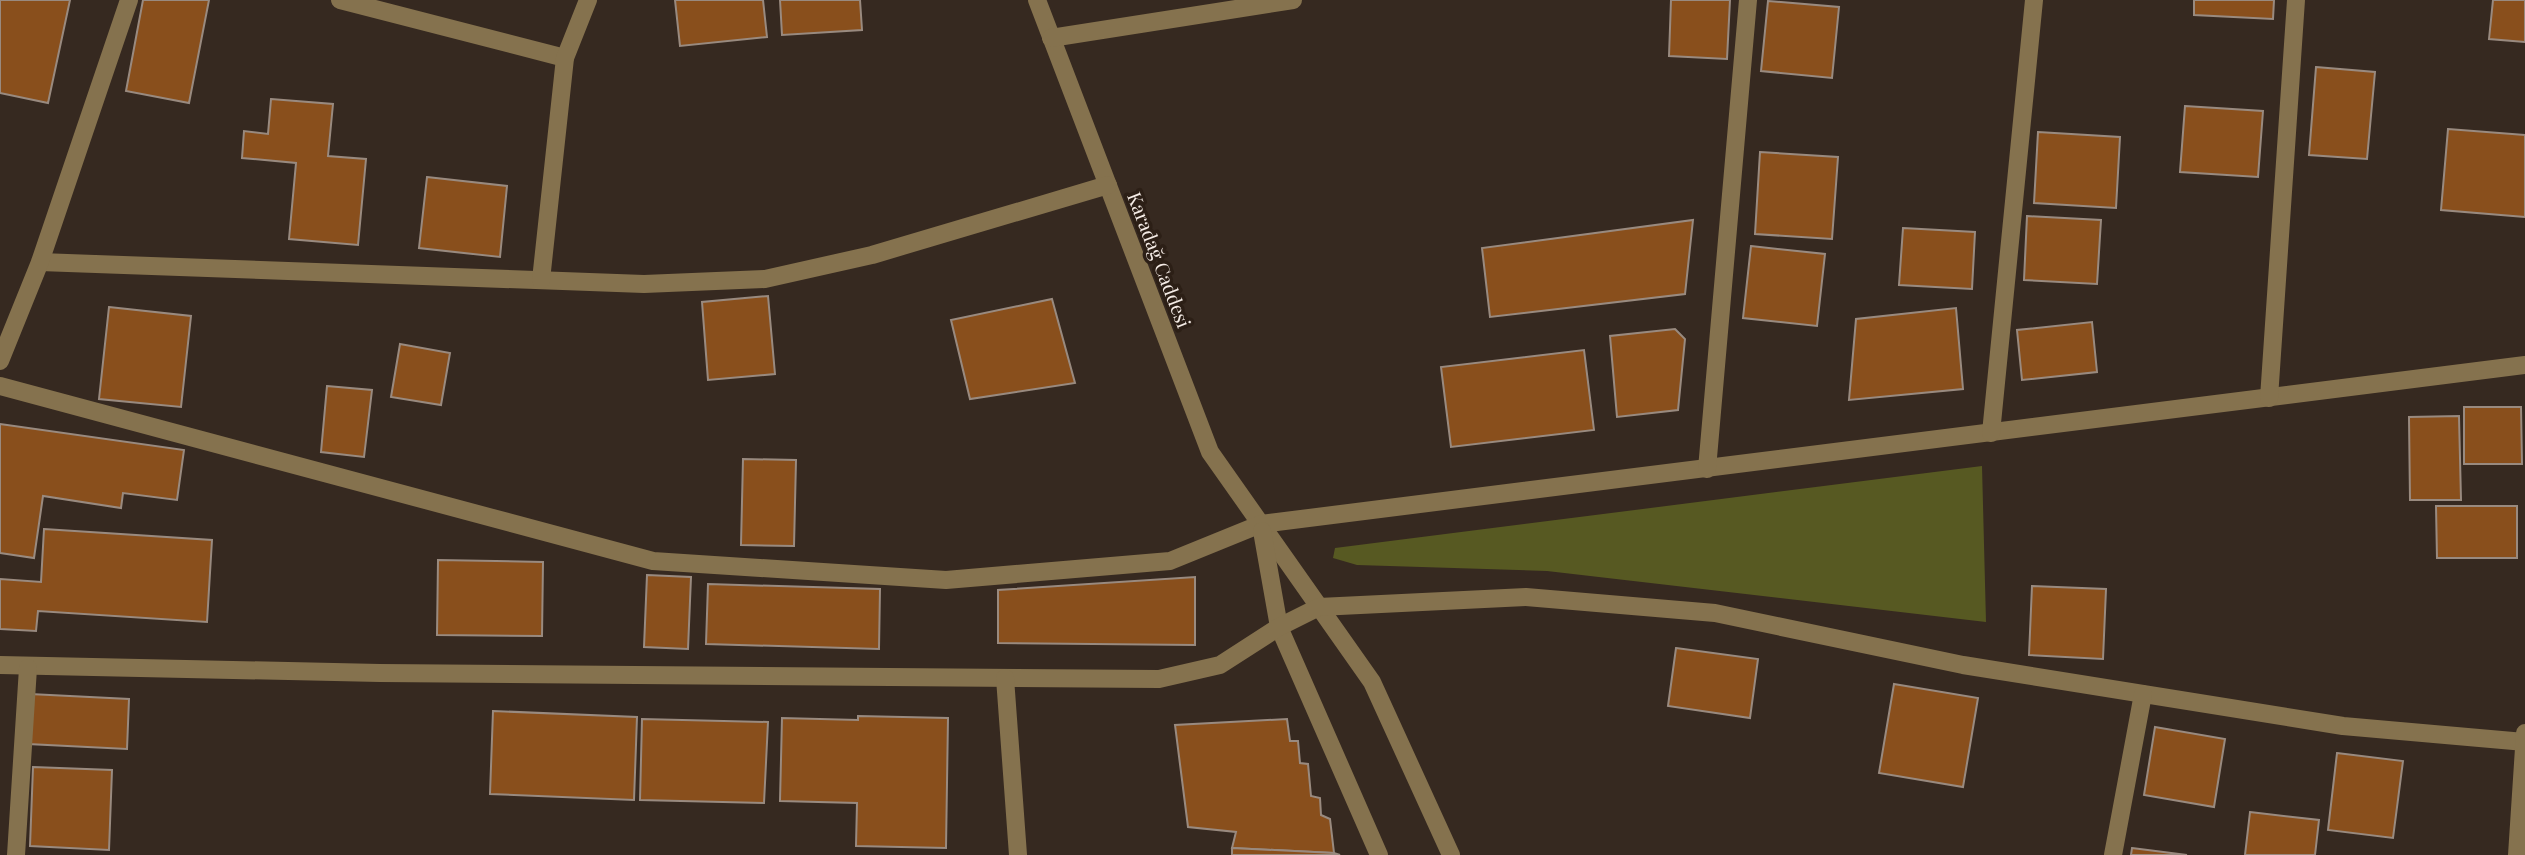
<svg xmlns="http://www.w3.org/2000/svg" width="2525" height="855" viewBox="0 0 2525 855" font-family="'Playfair Display',serif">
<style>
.green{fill:#575922}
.building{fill:#894f1c;stroke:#998a7f;stroke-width:2}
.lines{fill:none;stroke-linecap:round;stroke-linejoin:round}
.minor{stroke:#85724e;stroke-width:18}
.labels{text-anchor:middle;stroke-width:7;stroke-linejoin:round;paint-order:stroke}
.street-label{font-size:19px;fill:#f5ece6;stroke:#2c1f16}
</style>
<rect width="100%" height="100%" fill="#362920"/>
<polygon class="green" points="1982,466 1986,622 1547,571 1357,565 1333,558 1335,548"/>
<g class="building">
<polygon points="0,0 70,0 48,103 0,93"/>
<polygon points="143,0 209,0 189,103 126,91"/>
<polygon points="675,0 763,0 767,37 680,46"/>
<polygon points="780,0 860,0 862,30 782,35"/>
<polygon points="1671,0 1730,0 1727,59 1669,56"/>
<polygon points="2194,0 2274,0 2273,19 2194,15"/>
<polygon points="2493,0 2525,0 2525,42 2489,39"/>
<polygon points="1768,1 1839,7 1832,78 1761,71"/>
<polygon points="2316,67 2375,72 2367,159 2309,155"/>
<polygon points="271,99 333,104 328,156 366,159 358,245 289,239 296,163 242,158 244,131 268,134"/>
<polygon points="2185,106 2263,111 2258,177 2180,172"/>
<polygon points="2448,129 2525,135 2525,217 2441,210"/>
<polygon points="2038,132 2120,137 2116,208 2034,203"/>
<polygon points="1760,152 1838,157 1832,239 1755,234"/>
<polygon points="427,177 507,186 500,257 419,248"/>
<polygon points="2027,216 2101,220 2097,284 2024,280"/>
<polygon points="1693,220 1685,294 1490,317 1482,248"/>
<polygon points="1903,228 1975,232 1972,289 1899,285"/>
<polygon points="1751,246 1825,254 1817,326 1743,318"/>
<polygon points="768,296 775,374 708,380 702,302"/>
<polygon points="1052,299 1075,383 970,399 951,320"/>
<polygon points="109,307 191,316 181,407 99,399"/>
<polygon points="1956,308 1963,389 1849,400 1856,319"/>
<polygon points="2092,322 2097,372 2022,380 2017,330"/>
<polygon points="1675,329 1685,339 1678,410 1617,417 1610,336"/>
<polygon points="400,344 450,353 441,405 391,397"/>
<polygon points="1584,350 1594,430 1451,447 1441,367"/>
<polygon points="327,386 372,390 364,457 321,452"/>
<polygon points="2464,407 2521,407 2522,464 2464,464"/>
<polygon points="2459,416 2461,500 2410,500 2409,417"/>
<polygon points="0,424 184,450 177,500 123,493 121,508 43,496 34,558 0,553"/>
<polygon points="743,459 796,460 794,546 741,545"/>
<polygon points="2436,506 2517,506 2517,558 2437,558"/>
<polygon points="44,529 212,540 207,622 38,611 36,631 0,629 0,579 41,582"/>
<polygon points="438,560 543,562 542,636 437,635"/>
<polygon points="647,575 691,577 688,649 644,647"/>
<polygon points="1195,577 1195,645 998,643 998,590"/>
<polygon points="708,584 880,589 879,649 706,644"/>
<polygon points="2032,586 2106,589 2103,659 2029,655"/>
<polygon points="1676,648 1758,659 1750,718 1668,706"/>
<polygon points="1894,684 1978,698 1963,787 1879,773"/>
<polygon points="30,694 129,699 127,749 28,744"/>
<polygon points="493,711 637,717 634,800 490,794"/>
<polygon points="858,716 948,718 946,848 856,846 857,803 780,801 782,718 858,720"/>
<polygon points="642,719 768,722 764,803 640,800"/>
<polygon points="1287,719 1290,741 1298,741 1300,763 1308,764 1311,796 1320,798 1321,815 1330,819 1334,853 1232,848 1236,832 1188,827 1175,725"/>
<polygon points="2155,727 2225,739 2214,807 2144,795"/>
<polygon points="2337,753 2403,761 2393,838 2328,830"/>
<polygon points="33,767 112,770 109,850 30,846"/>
<polygon points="2250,812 2319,820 2315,855 2245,855"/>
<polygon points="1232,848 1334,853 1340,855 1232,855"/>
<polygon points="2132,848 2187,855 2131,855"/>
</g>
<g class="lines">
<g class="minor">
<polyline points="340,0 565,58"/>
<polyline points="1037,0 1210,452 1372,682 1451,855"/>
<polyline points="1051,38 1293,0"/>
<polyline points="40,262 644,284 765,279 872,255 1108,185"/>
<polyline points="541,280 565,58 588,0"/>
<polyline points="0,361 40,262 129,0"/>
<polyline points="0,386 653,561 946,580 1170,561 1261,524 2525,365"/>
<polyline points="2269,398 2296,0"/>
<polyline points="1991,433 2034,0"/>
<polyline points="1707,469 1748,0"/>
<polyline points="1262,531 1279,627 1379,855"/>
<polyline points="0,665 380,673 1159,679 1220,665 1279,627 1319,607 1526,597 1715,613 1963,665 2343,726 2525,742"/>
<polyline points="1005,678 1018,855"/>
<polyline points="16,855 28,668"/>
<polyline points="2113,855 2143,694"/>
<polyline points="2517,855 2525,733"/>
</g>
</g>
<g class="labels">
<g class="street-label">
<text transform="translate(1159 260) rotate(69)" y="7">Karadağ Caddesi</text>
</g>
</g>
</svg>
